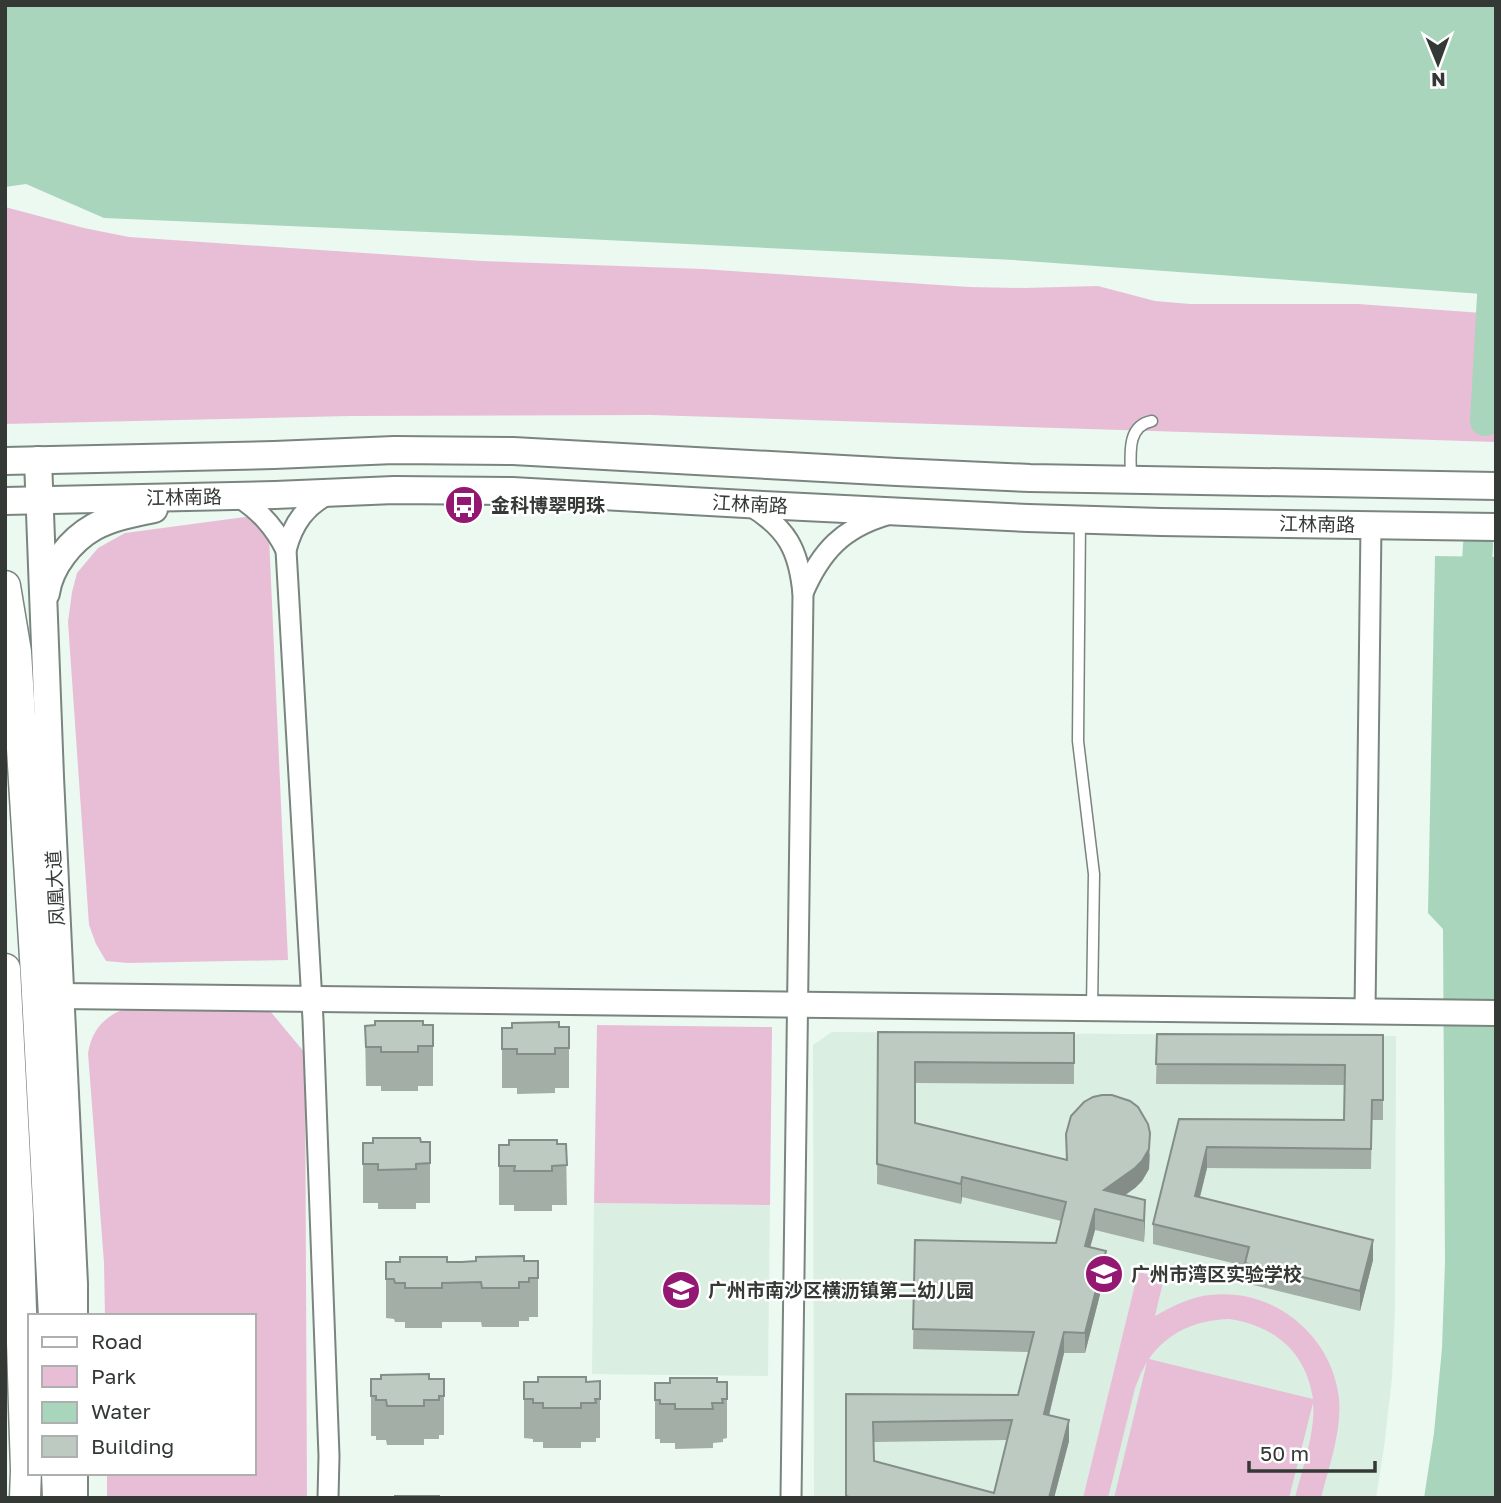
<svg xmlns="http://www.w3.org/2000/svg" width="1501" height="1503" viewBox="0 0 1501 1503" font-family="'Golos Text','Noto Sans SC',sans-serif">
<style>
.built{fill:#daeee2}
.green{fill:#e8bed7;fill-rule:evenodd}
.water{fill:#a8d5bb}
.lines{fill:none;stroke-linecap:round;stroke-linejoin:round}
.river{stroke:#a8d5bb;stroke-width:30}
.service-casing{stroke:#79857e;stroke-width:13}
.minor-casing{stroke:#79857e;stroke-width:23}
.tertiary-casing{stroke:#79857e;stroke-width:28}
.secondary-casing{stroke:#79857e;stroke-width:30}
.primary-casing{stroke:#79857e;stroke-width:33}
.service{stroke:#fff;stroke-width:10}
.minor{stroke:#fff;stroke-width:19}
.tertiary{stroke:#fff;stroke-width:24}
.secondary{stroke:#fff;stroke-width:26}
.primary{stroke:#fff;stroke-width:30}
.wall{fill:#a3aea7;fill-rule:evenodd}
.shaded-wall{fill:#848d88}
.building{fill:#bdcac2;stroke:#848d88;stroke-width:2;fill-rule:evenodd}
.labels{text-anchor:middle;stroke-width:5;stroke-linejoin:round;paint-order:stroke}
.street-label{font-size:19px;fill:#343936;stroke:#fff}
.poi-label{font-size:19px;font-weight:bold;fill:#343936;stroke:#fff;text-anchor:start}
</style>
<rect width="100%" height="100%" fill="#ebf9f1"/>
<g class="built">
<polygon points="832,1032 1396,1036 1395,1309 1392,1378 1384,1447 1376,1498 814,1498 813,1045"/>
<polygon points="594,1203 770,1205 768,1376 592,1374"/>
</g>
<g class="green">
<polygon points="5,207 84,228 129,237 482,261 703,269 969,287 1024,288 1098,286 1155,301 1190,304 1358,304 1496,314 1496,442 651,415 350,416 5,424"/>
<polygon points="268,514 288,960 128,963 106,961 96,944 89,925 68,622 72,592 77,573 98,548 125,533"/>
<path d="M129 1008 270 1011 305 1053 307 1498H107V1473H254V1316H105L104 1263 88 1053C92 1029 106 1014 129 1008Z"/>
<polygon points="597,1025 772,1027 770,1205 594,1203"/>
<path d="M1138 1272 1164 1278 1155 1316C1173 1306 1190 1297 1210 1295 1273 1287 1332 1335 1339 1398 1342 1431 1329 1466 1321 1498H1295C1302 1470 1316 1430 1313 1403L1289 1498H1114L1147 1362 1141 1373 1135 1388 1108 1498H1083ZM1229 1319C1275 1326 1306 1352 1313 1399L1149 1359C1168 1332 1196 1320 1229 1319Z"/>
</g>
<g class="water">
<polygon points="5,5 1496,5 1496,295 1014,260 524,236 104,218 26,184 5,187"/>
<polygon points="1435,556 1496,557 1496,1498 1424,1498 1434,1433 1442,1348 1445,1263 1443,929 1428,913"/>
</g>
<g class="lines">
<g class="river">
<polyline points="1485,421 1496,225"/>
<polyline points="1475,595 1478,545"/>
</g>
<defs>
<g id="service">
<path d="M1131 479C1131 458 1125 426 1152 421"/>
<polyline points="1080,520 1078,741 1094,874 1092,1008"/>
</g>
<g id="minor">
<path d="M237 496C259 510 274 526 286 550"/>
<path d="M749 505C787 528 799 550 803 594L791 1498"/>
<path d="M803 593C821 551 843 528 887 515"/>
<polyline points="1365,1012 1371,525"/>
<path d="M328 1498 329 1456 313 1020 286 550C293 523 306 505 331 493"/>
</g>
<polyline id="tertiary" points="60,996 1496,1013"/>
<g id="secondary">
<polyline points="38,460 50,777 74,1284 74,1316"/>
<polyline points="5,461 274,455 394,450 513,451 897,472 1030,478 1496,486"/>
<polyline points="5,501 275,495 394,490 512,491 763,505 1028,518 1161,522 1496,527"/>
<path d="M46 593C50 566 71 540 94 527 112 517 134 513 154 509"/>
<polyline points="74,1498 74,1473"/>
</g>
<g id="primary">
<polyline points="5,586 16,652 36,974 54,1316"/>
<polyline points="5,969 18,1215 26,1470 25,1498"/>
<polyline points="57,1473 58,1498"/>
</g>
</defs>
<use href="#service" class="service-casing"/>
<use href="#minor" class="minor-casing"/>
<use href="#tertiary" class="tertiary-casing"/>
<use href="#secondary" class="secondary-casing"/>
<use href="#primary" class="primary-casing"/>
<use href="#service" class="service"/>
<use href="#minor" class="minor"/>
<use href="#tertiary" class="tertiary"/>
<use href="#secondary" class="secondary"/>
<use href="#primary" class="primary"/>
</g>
<g class="wall">
<polygon points="433,1025 433,1086 418,1086 418,1091 381,1091 381,1086 366,1086 365,1026"/>
<polygon points="569,1027 569,1088 555,1088 555,1093 517,1094 517,1088 502,1088 502,1028"/>
<path d="M878 1032 1074 1033V1084L915 1083V1123L1066 1160V1134L1150 1154 1149 1169 1142 1181 1135 1188 1125 1195 1145 1220 1144 1242 1095 1230 1090 1247 1106 1271 1085 1353H1064L1049 1416 1069 1441 1054 1498H846V1394L1018 1395 1029 1352 913 1349 915 1240 1056 1243 1061 1221 962 1197 961 1204 877 1184ZM1007 1440 994 1493 874 1461V1442Z"/>
<polygon points="1157,1034 1383,1035 1383,1120 1372,1120 1371,1169 1207,1168 1200,1197 1373,1260 1360,1311 1245,1283 1245,1266 1153,1244 1153,1224 1179,1119 1344,1120 1344,1085 1156,1084"/>
<polygon points="430,1142 430,1203 416,1203 416,1209 378,1209 378,1203 363,1203 363,1143"/>
<polygon points="566,1144 567,1205 552,1205 552,1211 514,1211 514,1205 499,1205 499,1145"/>
<polygon points="538,1261 538,1317 529,1317 529,1321 519,1321 519,1327 482,1327 481,1322 442,1322 442,1328 405,1328 405,1322 395,1322 394,1319 386,1318 386,1262"/>
<polygon points="371,1379 444,1379 444,1435 439,1435 439,1439 424,1439 424,1445 387,1445 386,1440 376,1440 376,1436 371,1436"/>
<polygon points="600,1381 600,1438 596,1438 596,1442 581,1442 581,1448 543,1448 543,1442 533,1442 533,1439 524,1438 524,1382"/>
<polygon points="727,1382 727,1438 723,1439 723,1442 713,1443 713,1448 675,1449 675,1443 660,1443 660,1439 655,1439 655,1383"/>
</g>
<g class="shaded-wall">
<polygon points="1150,1133 1149,1169 1142,1181 1135,1188 1104,1210 1104,1190"/>
<polygon points="1207,1147 1207,1168 1195,1216 1195,1196"/>
<polygon points="962,1177 962,1197 961,1204 961,1184"/>
<polygon points="1145,1200 1145,1220 1144,1242 1144,1221"/>
<polygon points="1095,1209 1095,1230 1085,1266 1085,1246"/>
<polygon points="1373,1240 1373,1260 1360,1311 1360,1291"/>
<polygon points="1106,1251 1106,1271 1085,1353 1085,1333"/>
<polygon points="1064,1332 1064,1353 1044,1435 1044,1414"/>
<polygon points="1069,1420 1069,1441 1054,1498 1049,1498"/>
</g>
<g class="building">
<polygon points="375,1021 423,1021 423,1025 433,1025 433,1046 418,1046 418,1052 381,1052 381,1047 366,1047 365,1026 375,1025"/>
<polygon points="559,1022 559,1027 569,1027 569,1048 555,1048 555,1054 517,1054 517,1049 502,1049 502,1028 512,1028 512,1023"/>
<path d="M878 1032 1074 1033V1063L915 1062V1123L1067 1160 1066 1134 1071 1116 1084 1102 1093 1097 1102 1095H1112L1130 1101 1138 1107 1148 1124 1150 1133 1149 1149 1142 1161 1135 1168 1104 1190 1145 1200 1144 1221 1095 1209 1085 1246 1106 1251 1085 1333 1064 1332 1044 1414 1069 1420 1049 1498H852L846 1496V1394L1018 1395 1034 1332 913 1329 915 1240 1056 1243 1066 1202 962 1177 961 1184 877 1164ZM1012 1420 994 1493 874 1461 873 1422Z"/>
<polygon points="1157,1034 1383,1035 1383,1100 1372,1100 1371,1149 1207,1147 1195,1196 1373,1240 1360,1291 1245,1263 1249,1247 1153,1224 1179,1119 1344,1120 1345,1065 1156,1064"/>
<polygon points="373,1138 420,1138 421,1142 430,1142 430,1163 416,1164 416,1169 378,1170 378,1164 363,1164 363,1143 373,1143"/>
<polygon points="509,1140 557,1140 557,1144 566,1144 567,1165 552,1166 552,1171 514,1171 515,1166 499,1166 499,1145 509,1145"/>
<polygon points="524,1256 524,1261 538,1261 538,1278 529,1278 529,1282 519,1282 519,1288 482,1288 481,1282 442,1283 442,1288 405,1288 405,1283 395,1283 394,1279 386,1279 386,1262 400,1262 400,1257 447,1257 447,1262 462,1262 476,1261 476,1257"/>
<polygon points="429,1374 429,1379 444,1379 444,1396 439,1396 439,1400 424,1400 424,1406 387,1406 386,1400 376,1400 376,1396 371,1396 371,1379 381,1379 381,1375"/>
<polygon points="538,1377 586,1377 586,1382 600,1381 600,1399 595,1399 596,1403 581,1403 581,1408 543,1408 543,1403 533,1403 533,1399 524,1399 524,1382 538,1382"/>
<polygon points="670,1378 717,1378 717,1382 727,1382 727,1399 722,1399 723,1403 712,1403 713,1409 675,1409 675,1404 660,1404 660,1400 655,1400 655,1383 670,1383"/>
<rect x="395" y="1496" width="44" height="2"/>
</g>
<defs>
<symbol id="bus-disc" viewBox="-11 -11 22 22"><circle r="9.5" fill="#941772" stroke="#fff"/><path d="M-5-6H5V4H4V6H2V4H-2V6H-4V4H-5ZM-3.5-4V0h7V-4ZM-3.5 1.2v1.5H-2V1.2ZM2 1.2v1.5H3.5V1.2Z" fill="#fff"/></symbol>
<symbol id="school-disc" viewBox="-11 -11 22 22"><circle r="9.5" fill="#941772" stroke="#fff"/><path d="M0-5L7-2L0 1L-7-2ZM-4 1L0 2.5L4 1V4Q0 6-4 4Z" fill="#fff"/></symbol>
</defs>
<g fill-rule="evenodd">
<use href="#bus-disc" x="442" y="483" width="44" height="44"/>
<use href="#school-disc" x="1082" y="1252" width="44" height="44"/>
<use href="#school-disc" x="659" y="1268" width="44" height="44"/>
</g>
<g class="labels">
<g class="street-label">
<text transform="translate(184 497) rotate(-1)" y="7">江林南路</text>
<text transform="translate(750 504) rotate(3)" y="7">江林南路</text>
<text transform="translate(1317 524) rotate(1)" y="7">江林南路</text>
<text transform="translate(55 888) rotate(-93)" y="7">凤凰大道</text>
</g>
<g class="poi-label">
<text x="491" y="512">金科博翠明珠</text>
<text x="1131" y="1281">广州市湾区实验学校</text>
<text x="708" y="1297">广州市南沙区横沥镇第二幼儿园</text>
</g>
</g>
<rect width="1501" height="1503" fill="none" stroke="#343936" stroke-width="14"/>
<rect x="28" y="1314" width="228" height="161" fill="#ffffff" stroke="#aeb0af" stroke-width="2"/>
<rect x="42" y="1337" width="35" height="10" fill="#ffffff" stroke="#aeb0af" stroke-width="2"/>
<text x="91" y="1349" font-size="21" fill="#343936">Road</text>
<rect x="42" y="1366" width="35" height="21" fill="#e8bed7" stroke="#aeb0af" stroke-width="2"/>
<text x="91" y="1384" font-size="21" fill="#343936">Park</text>
<rect x="42" y="1402" width="35" height="21" fill="#a8d5bb" stroke="#aeb0af" stroke-width="2"/>
<text x="91" y="1419" font-size="21" fill="#343936">Water</text>
<rect x="42" y="1436" width="35" height="21" fill="#bdcac2" stroke="#aeb0af" stroke-width="2"/>
<text x="91" y="1454" font-size="21" fill="#343936">Building</text>
<g transform="translate(1438 63) rotate(179)" stroke="#ffffff" stroke-width="5" paint-order="stroke">
<path d="M0-5L12 26L0 18L-12 26Z" fill="#343936"/>
<text y="-10" font-size="19" font-weight="bold" text-anchor="middle" fill="#343936">N</text>
</g>
<path d="M1249 1461v10h126v-10" fill="none" stroke="#343936" stroke-width="3.5"/>
<text x="1260" y="1461" font-size="21" fill="#343936" stroke="#ffffff" stroke-width="5" paint-order="stroke">50 m</text>
</svg>
